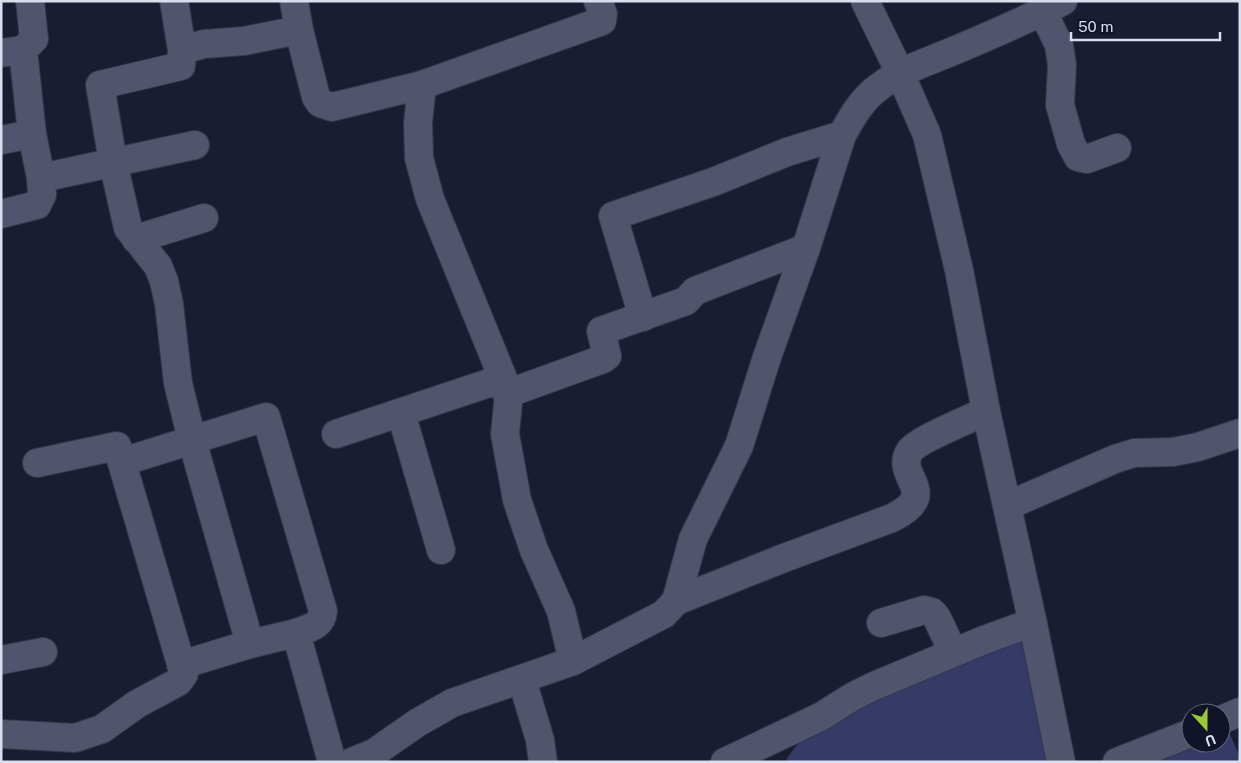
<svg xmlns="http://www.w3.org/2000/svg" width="1241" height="763" viewBox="0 0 1241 763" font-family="'Public Sans',sans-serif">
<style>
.green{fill:#353a67}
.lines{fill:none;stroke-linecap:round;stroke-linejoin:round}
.minor-casing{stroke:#353648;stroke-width:30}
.minor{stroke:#50546d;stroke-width:28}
</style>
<rect width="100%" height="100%" fill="#1a1d32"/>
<g class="green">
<polygon points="1027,635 1053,762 787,762 787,758 800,741 839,715"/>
<polygon points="1226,725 1240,757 1240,762 1130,762 1191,743 1221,743 1221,727"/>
</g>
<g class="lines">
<defs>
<g id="minor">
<polyline points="174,1 182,50 181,66 100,85 113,162 128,228 158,266 164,281 169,304 178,383 192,440 250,644 296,633 332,762"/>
<polyline points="294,1 299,30 316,97 320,103 332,107 422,85 602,21 603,14 598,1"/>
<polyline points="865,1 900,73 927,135 959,270 986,411 1033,624 1061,762"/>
<polyline points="1043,12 1059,45 1062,65 1060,105 1071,144 1078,157 1087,159 1117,148"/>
<polyline points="182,50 204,44 244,41 299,30"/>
<polyline points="1,53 23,50 34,39 30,1"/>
<polyline points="422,85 418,123 419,158 430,199 509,393 505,434 517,500 534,550 561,611 573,661"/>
<polyline points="1,140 32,134"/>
<polyline points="41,178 195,145"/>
<polyline points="1,214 37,205 42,195 41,178 32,134 23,50"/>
<polyline points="136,239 204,218"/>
<polyline points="643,317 613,216 713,182 787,152 842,135"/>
<polyline points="401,413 441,550"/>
<polyline points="336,434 495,381 509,393 603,359 607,356 601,331 686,301 695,291 806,248"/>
<path d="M122 462 266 417 323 611C322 626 309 628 296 633"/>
<polyline points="1007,506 1115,459 1134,453 1173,452 1198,447 1240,433"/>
<path d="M676 601 784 558 892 518C943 493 893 476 910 451 917 440 972 418 986 411"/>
<polyline points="881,623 924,610 932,612 937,618 953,652"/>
<polyline points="1,660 43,652"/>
<polyline points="181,665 250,644"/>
<polyline points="522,680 540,740 543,762"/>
<polyline points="1221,720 1240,712"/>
<polyline points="1,734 75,738 102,729 137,704 178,682 184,674 117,446 37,463"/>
<path d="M352 762 374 753 417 723 452 703 573 661 664 614 676 601 693 539 739 446 767 357 806 248 842 135C852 117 862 99 879 87 901 70 927 62 951 52 989 36 1027 20 1063 1"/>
<polyline points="725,762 822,716 852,697 874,686 984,640 1025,625 1033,624"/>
<polyline points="1117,762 1191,733"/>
</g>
</defs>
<use href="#minor" class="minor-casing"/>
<use href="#minor" class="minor"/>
</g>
<rect width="1241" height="763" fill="none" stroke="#dbdeed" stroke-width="5"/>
<g transform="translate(1206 728) rotate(159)"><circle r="24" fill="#111328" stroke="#626477"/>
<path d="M0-4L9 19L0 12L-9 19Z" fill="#99cb35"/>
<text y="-8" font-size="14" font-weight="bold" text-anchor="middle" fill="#dbdeed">U</text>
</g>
<path d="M1071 32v8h149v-8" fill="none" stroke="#dbdeed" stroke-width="2.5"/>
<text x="1078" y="32" font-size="15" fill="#dbdeed" stroke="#111328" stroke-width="4" paint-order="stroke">50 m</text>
</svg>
